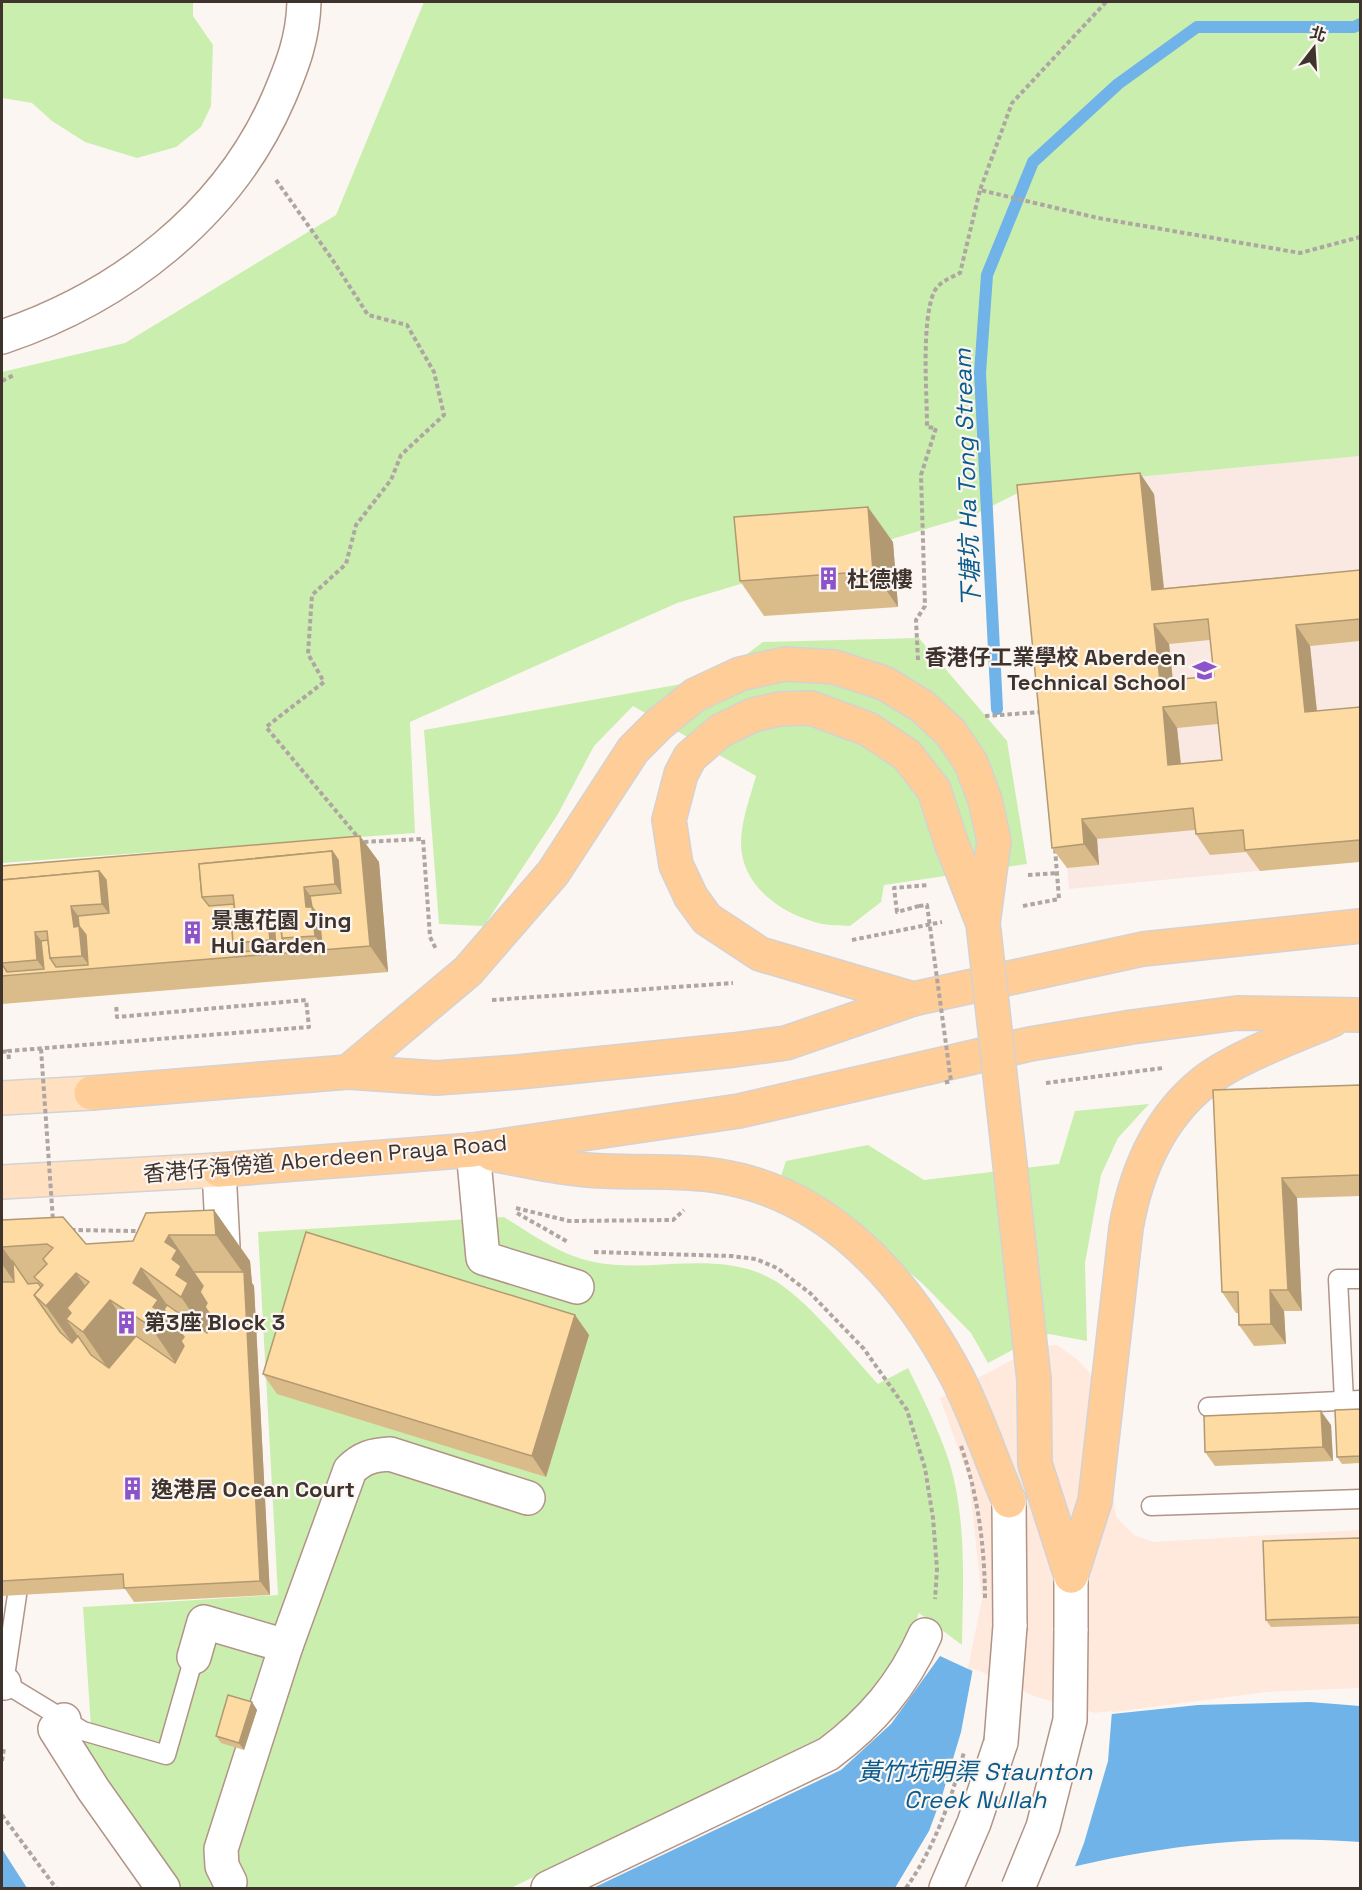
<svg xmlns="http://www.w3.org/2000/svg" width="1362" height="1890" viewBox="0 0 1362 1890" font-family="'Space Grotesk','Noto Sans TC',sans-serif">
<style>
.industrial{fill:#ffe8dc}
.built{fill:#f9e9e2}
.green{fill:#caeeae}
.water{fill:#6fb3e8}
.pier{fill:#fcf6f3}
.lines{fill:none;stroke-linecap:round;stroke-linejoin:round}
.stream{stroke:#6fb3e8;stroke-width:12}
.lane-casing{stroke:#b19487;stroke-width:21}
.street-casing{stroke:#b19487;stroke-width:36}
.secondary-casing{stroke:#b19487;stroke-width:36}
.primary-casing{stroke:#d5d2d1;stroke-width:36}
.highway-casing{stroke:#d5d2d1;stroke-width:36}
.path{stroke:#afa6a3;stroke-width:4;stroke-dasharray:4.5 3;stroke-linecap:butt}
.lane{stroke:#fff;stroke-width:18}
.street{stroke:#fff;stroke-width:33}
.secondary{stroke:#fff;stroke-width:33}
.primary{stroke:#ffe1c1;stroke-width:33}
.highway{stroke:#ffcd97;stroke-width:33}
.secondary-bridge-casing{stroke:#b19487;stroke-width:36;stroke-linecap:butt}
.highway-bridge-casing{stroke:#d5d2d1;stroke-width:36;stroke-linecap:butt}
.path-bridge{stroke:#afa6a3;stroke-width:4;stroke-dasharray:4.5 3;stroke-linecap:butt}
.secondary-bridge{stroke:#fff;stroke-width:33}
.highway-bridge{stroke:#ffcd97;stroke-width:33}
.wall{fill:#dabc8b;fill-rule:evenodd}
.shaded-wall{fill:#b29971;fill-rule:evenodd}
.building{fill:#fedba2;stroke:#b29971;stroke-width:1.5;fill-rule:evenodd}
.labels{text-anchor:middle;stroke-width:4.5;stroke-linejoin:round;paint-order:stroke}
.poi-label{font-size:22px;font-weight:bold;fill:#3f332e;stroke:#fcf6f3;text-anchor:start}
.street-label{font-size:22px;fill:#3f332e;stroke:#fcf6f3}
.water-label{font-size:24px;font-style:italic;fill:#095c8d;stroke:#fcf6f3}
</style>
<rect width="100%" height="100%" fill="#fcf6f3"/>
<polygon class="industrial" points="1057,1345 1078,1360 1097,1381 1116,1517 1134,1535 1153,1542 1360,1530 1360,1688 1266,1692 1099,1714 966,1678 982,1599 969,1479 940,1398 1037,1347"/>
<polygon class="built" points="1360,456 1360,861 1069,889 1030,487"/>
<g class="green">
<polygon points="2,2 193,2 193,16 213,45 211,106 201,127 176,147 137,158 85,142 52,121 32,103 2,98"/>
<polygon points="424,2 1360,2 1360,456 1030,487 976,514 677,603 410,722 415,833 2,863 2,372 125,343 336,215"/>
<path d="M919 638 1007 741 1027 864 884 885 881 902 850 926C840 925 828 926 818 923 781 913 741 886 741 843 741 821 750 798 756 776L633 706 594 746 558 814 484 926 439 924 424 730 715 678 763 642Z"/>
<polygon points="1149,1104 1118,1138 1101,1175 1085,1263 1087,1341 1049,1334 1029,1341 988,1363 971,1333 922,1283 819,1199 779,1182 786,1161 868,1145 924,1180 1059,1164 1075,1111"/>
<path d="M504 1217C533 1235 560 1255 594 1262 652 1274 715 1249 770 1278 805 1296 850 1354 878 1384L908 1368C923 1398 938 1428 949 1461 967 1520 963 1583 962 1645L919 1613 908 1642 866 1700 818 1739 511 1888H180L79 1739 91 1727 83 1607 278 1595 258 1232Z"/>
</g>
<g class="water">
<path d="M940 1656 1074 1718 1198 1705 1310 1702 1360 1706V1842C1238 1832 1112 1852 995 1888H593L841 1770 891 1724Z"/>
<polygon points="2,1849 27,1888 2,1888"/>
</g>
<polygon class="pier" points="973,1668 1074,1715 1112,1711 1108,1761 1084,1843 1074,1869 1005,1888 895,1888 929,1831 942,1796 961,1732"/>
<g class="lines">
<polyline class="stream" points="997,709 980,373 987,275 1033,162 1118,84 1197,27 1354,27 1360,24"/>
<defs>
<g id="lane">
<polyline points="1344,1401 1338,1279 1360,1279"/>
<polyline points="1208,1407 1360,1400"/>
<polyline points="1151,1506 1360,1499"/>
<polyline points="17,1595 4,1683 83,1731 166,1755 194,1657"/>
</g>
<g id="street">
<polyline points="473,1150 483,1258 577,1287"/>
<polyline points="204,1248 223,1247 219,1170"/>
<polyline points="194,1657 204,1622 286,1646"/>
<polyline points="2,1682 4,1683"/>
<polyline points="64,1720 55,1729 93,1789 163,1888"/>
<path d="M230 1882 222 1866 221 1849 286 1646 350 1470C362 1458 372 1455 390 1454L528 1498"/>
<path d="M548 1888 828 1754C871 1722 903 1685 925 1635"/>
</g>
<g id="secondary">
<path d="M2 337C121 297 228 215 279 97 293 64 303 38 304 2"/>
<polyline points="1009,1501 1010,1626"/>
<polyline points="1071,1576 1071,1631"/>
<polyline points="946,1888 974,1823 1001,1742"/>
</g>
<g id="primary">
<polyline points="2,1098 91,1093"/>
<polyline points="2,1182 219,1170"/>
</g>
<g id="highway">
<polyline points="913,999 760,954 707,919 691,897 676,865 669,820 681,774 690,757 720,731 753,715 779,709 811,708 868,729 907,755 934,790 951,842"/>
<polyline points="348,1072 468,971 553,873 633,750 659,724 695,695 740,674 785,664 834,667 884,683 922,706 951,733 971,763 985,800 994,841"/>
<polyline points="91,1093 348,1072 436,1078 518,1072 734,1050 786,1043 913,999 1143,949 1360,926"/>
<path d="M492 1154C529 1161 567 1170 604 1171 642 1173 680 1170 718 1176 829 1193 906 1281 956 1375 977 1415 991 1460 1009 1501"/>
<polyline points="219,1170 473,1150 739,1111 1030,1044 1132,1027 1237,1013 1360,1015"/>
<polyline points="1034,1380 1035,1464 1071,1576"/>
<path d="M1071 1576 1095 1501 1126 1228C1136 1171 1158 1119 1204 1082 1234 1058 1295 1036 1332 1020"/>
</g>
</defs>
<use href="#lane" class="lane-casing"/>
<use href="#street" class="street-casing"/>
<use href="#secondary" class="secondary-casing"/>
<use href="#primary" class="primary-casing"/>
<use href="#highway" class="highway-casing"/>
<g class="path">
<polyline points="1106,2 1012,103 980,190 1098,218 1300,253 1360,237"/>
<polyline points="276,180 332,259 368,315 407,325 434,372 444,415 401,455 391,480 356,525 346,564 312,595 308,654 324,682 266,727 362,842 423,839 430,937 436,949"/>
<polyline points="2,381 14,375"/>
<path d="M918 660 916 620 925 606 921 475 936 428 927 427C927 393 921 322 934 292 939 282 950 278 960 273L980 190"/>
<polyline points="985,716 1042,712"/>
<polyline points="1028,875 1057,873"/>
<polyline points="919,906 897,912 894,888 928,885"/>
<polyline points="1023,906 1059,899 1055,848"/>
<polyline points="852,940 942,922"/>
<polyline points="492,1000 733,983"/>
<polyline points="2,1052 8,1051"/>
<polyline points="9,1059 8,1051 309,1027 306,1000 117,1017 116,1004"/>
<polyline points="1046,1083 1163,1068"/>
<polyline points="516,1208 569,1221 673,1220 684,1210"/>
<polyline points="517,1213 568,1242"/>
<polyline points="71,1230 136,1231 139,1236"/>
<polyline points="594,1252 731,1256 756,1259 777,1268 810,1293 864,1349 907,1410 925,1468 933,1518 937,1569 935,1599"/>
<polyline points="2,1761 4,1748"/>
<polyline points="2,1815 56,1888"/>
</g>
<use href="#lane" class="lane"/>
<use href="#street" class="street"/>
<use href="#secondary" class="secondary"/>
<use href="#primary" class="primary"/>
<use href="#highway" class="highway"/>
<defs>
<g id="secondary-bridge">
<polyline points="1001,1742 1010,1626"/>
<polyline points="1018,1888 1043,1827 1070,1720 1071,1631"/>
</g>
<g id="highway-bridge">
<polyline points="994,841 983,923 1034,1380"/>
<polyline points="951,842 982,921"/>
</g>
</defs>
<use href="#secondary-bridge" class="secondary-bridge-casing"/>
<use href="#highway-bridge" class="highway-bridge-casing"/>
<g class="path-bridge">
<polyline points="919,906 927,905 951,1081 943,1083"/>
<polyline points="41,1049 53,1221"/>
<path d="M961 1446C978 1494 985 1549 985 1600"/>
<path d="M906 1888C935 1847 951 1800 964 1752"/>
</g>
<use href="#secondary-bridge" class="secondary-bridge"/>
<use href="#highway-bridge" class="highway-bridge"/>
</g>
<g class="wall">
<path d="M1154 494 1164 588 1360 570V641L1310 646 1317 711 1360 707V862L1260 871 1246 852 1210 855 1196 834 1195 830 1097 839 1099 865 1067 868 1052 848ZM1210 640 1214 676 1173 680 1169 644ZM1218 724 1222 760 1181 764 1177 728Z"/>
<polygon points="893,542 898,607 764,616 740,581"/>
<polygon points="360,836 379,862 388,972 2,1004 2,866"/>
<polygon points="1360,1085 1360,1196 1297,1198 1302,1311 1284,1311 1286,1344 1254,1346 1239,1325 1239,1313 1236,1313 1222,1292 1213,1090"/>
<polygon points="214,1210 250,1261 252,1283 254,1286 270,1595 134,1602 125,1589 2,1596 2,1243 86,1244 133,1241"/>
<polygon points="575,1315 589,1335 546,1477 277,1394 263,1374"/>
<polygon points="1360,1409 1360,1463 1342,1464 1337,1457"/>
<polygon points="1331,1425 1333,1461 1215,1466 1205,1452"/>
<polygon points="1360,1538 1360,1624 1271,1627 1266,1620"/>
<polygon points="252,1702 257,1710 244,1750 221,1743 216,1736"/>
</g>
<g class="shaded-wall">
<polygon points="1140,473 1154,494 1166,610 1152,590"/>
<polygon points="868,507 893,542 898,607 873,571"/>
<polygon points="1154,624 1169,644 1175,702 1160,681"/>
<polygon points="1296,625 1310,646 1319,732 1305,712"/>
<polygon points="1163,707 1177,728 1183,785 1168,765"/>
<polygon points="1082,819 1097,839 1099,865 1084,844"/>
<polygon points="360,836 379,862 388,972 370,946"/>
<polygon points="332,851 357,887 360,920 335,884"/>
<polygon points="99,871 124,907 127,939 102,904"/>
<polygon points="304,887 329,922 325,949 315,936 306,907"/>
<polygon points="71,906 96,942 91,968 82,956 74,927"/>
<polygon points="267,912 286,938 282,938 279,953 270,940"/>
<polygon points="35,932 53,958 50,958 46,972 37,960"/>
<polygon points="1282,1178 1297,1198 1302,1311 1288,1290"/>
<polygon points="214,1210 250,1261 252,1283 254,1286 270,1595 260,1581 244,1274 216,1235"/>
<polygon points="169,1235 204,1286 217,1317 216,1348 181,1297 165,1242"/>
<polygon points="2,1243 2,1247 23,1276 24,1296 2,1264"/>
<polygon points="141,1268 177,1319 194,1351 185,1377 150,1326 133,1283"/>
<path d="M76 1273 102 1309 110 1300 146 1351 118 1383 83 1332 66 1319 88 1351 82 1357 46 1306ZM67 1308 71 1313 83 1331Z"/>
<polygon points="1270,1290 1284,1311 1286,1344 1271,1324"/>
<polygon points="575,1315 589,1335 546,1477 532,1456"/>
<polygon points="1321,1411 1331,1425 1333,1461 1323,1447"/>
<polygon points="252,1702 257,1710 244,1750 239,1743"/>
</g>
<g class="building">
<path d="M1140 473 1152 590 1360 570V619L1296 625 1305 712 1360 707V840L1245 850 1243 830 1196 834 1193 808 1082 819 1084 844 1052 848 1017 485ZM1208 619 1214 676 1160 681 1154 624ZM1216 702 1222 760 1168 765 1163 707Z"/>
<polygon points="868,507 873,571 740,581 734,517"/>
<path d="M360 836 370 946 2 976V964L7 972 44 969 41 941 48 940 50 958 56 967 88 965 86 935 79 926 78 916 109 913 106 880 99 871 2 880V866ZM332 851 338 860 341 893 310 896 312 907 319 916 322 945 289 948 282 938 280 920 274 921 276 949 240 952 233 943 231 911H235L234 904 209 906 202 897 199 864Z"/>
<polygon points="332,851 335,884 304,887 306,907 312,907 315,936 282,938 280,911 267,912 270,940 233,943 231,911 235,911 233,895 202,897 199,864"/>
<polygon points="99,871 102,904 71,906 74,927 79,926 82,956 50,958 47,931 35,932 37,960 2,963 2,880"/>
<polygon points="1360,1085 1360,1175 1282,1178 1288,1290 1270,1290 1271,1324 1239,1325 1238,1292 1222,1292 1213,1090"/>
<polygon points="214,1210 216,1235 169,1235 165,1242 177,1250 172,1259 181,1266 176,1275 188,1283 181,1297 141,1268 133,1283 158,1300 153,1307 158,1310 150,1326 110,1300 83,1332 66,1319 71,1313 67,1308 89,1282 76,1273 46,1306 34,1295 43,1285 34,1277 47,1264 43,1259 53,1248 47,1244 2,1247 2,1220 63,1217 86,1244 133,1241 146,1213"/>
<polygon points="306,1232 575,1315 532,1456 263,1374"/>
<polygon points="13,1262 28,1284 38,1283 41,1287 34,1295 60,1332 72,1343 78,1336 91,1355 109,1368 136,1336 175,1363 184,1346 181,1341 184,1337 164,1309 167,1305 207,1333 214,1320 205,1307 207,1303 200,1292 203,1286 194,1273 194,1272 244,1272 260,1581 124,1588 123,1574 2,1581 2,1282 14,1282"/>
<polygon points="1360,1409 1360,1456 1337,1457 1335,1410"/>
<polygon points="1321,1411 1323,1447 1205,1452 1204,1416"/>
<polygon points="1360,1538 1360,1617 1266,1620 1263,1541"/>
<polygon points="228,1695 252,1702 239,1743 216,1736"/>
</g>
<defs>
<symbol id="building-bare" viewBox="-9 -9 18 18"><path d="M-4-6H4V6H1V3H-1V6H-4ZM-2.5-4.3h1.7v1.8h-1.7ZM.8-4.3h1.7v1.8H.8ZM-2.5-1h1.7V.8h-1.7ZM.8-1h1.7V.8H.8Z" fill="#8d53ca" stroke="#fcf6f3" stroke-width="2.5" paint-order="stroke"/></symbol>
<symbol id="school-bare" viewBox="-9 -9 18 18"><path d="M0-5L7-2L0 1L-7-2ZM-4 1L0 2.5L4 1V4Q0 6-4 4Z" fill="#8d53ca" stroke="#fcf6f3" stroke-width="2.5" paint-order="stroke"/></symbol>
</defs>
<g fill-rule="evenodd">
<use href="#building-bare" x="812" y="562" width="33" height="33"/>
<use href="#school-bare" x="1188" y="654" width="33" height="33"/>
<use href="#building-bare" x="176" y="916" width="33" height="33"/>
<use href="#building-bare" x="110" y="1306" width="33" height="33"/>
<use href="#building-bare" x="116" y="1472" width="33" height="33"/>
</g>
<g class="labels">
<g class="poi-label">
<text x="847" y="587">杜德樓</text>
<text x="1186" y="665" text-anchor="end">香港仔工業學校 Aberdeen<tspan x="1186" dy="25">Technical School</tspan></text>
<text x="211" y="928">景惠花園 Jing<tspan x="211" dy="25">Hui Garden</tspan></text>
<text x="144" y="1330">第3座 Block 3</text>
<text x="151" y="1497">逸港居 Ocean Court</text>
</g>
<g class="street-label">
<text transform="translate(325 1158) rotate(-5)" y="8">香港仔海傍道 Aberdeen Praya Road</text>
</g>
<g class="water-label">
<text transform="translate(967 478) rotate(-92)" y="8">下塘坑 Ha Tong Stream</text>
<text x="975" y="1780">黃竹坑明渠 Staunton<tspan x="975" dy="28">Creek Nullah</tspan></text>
</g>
</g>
<rect width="1362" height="1890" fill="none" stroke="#3f332e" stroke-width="6"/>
<g transform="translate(1314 48) rotate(17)" stroke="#fcf6f3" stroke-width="4.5" paint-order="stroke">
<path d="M0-4.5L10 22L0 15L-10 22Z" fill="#3f332e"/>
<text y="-9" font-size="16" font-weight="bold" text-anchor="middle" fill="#3f332e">北</text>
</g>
</svg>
